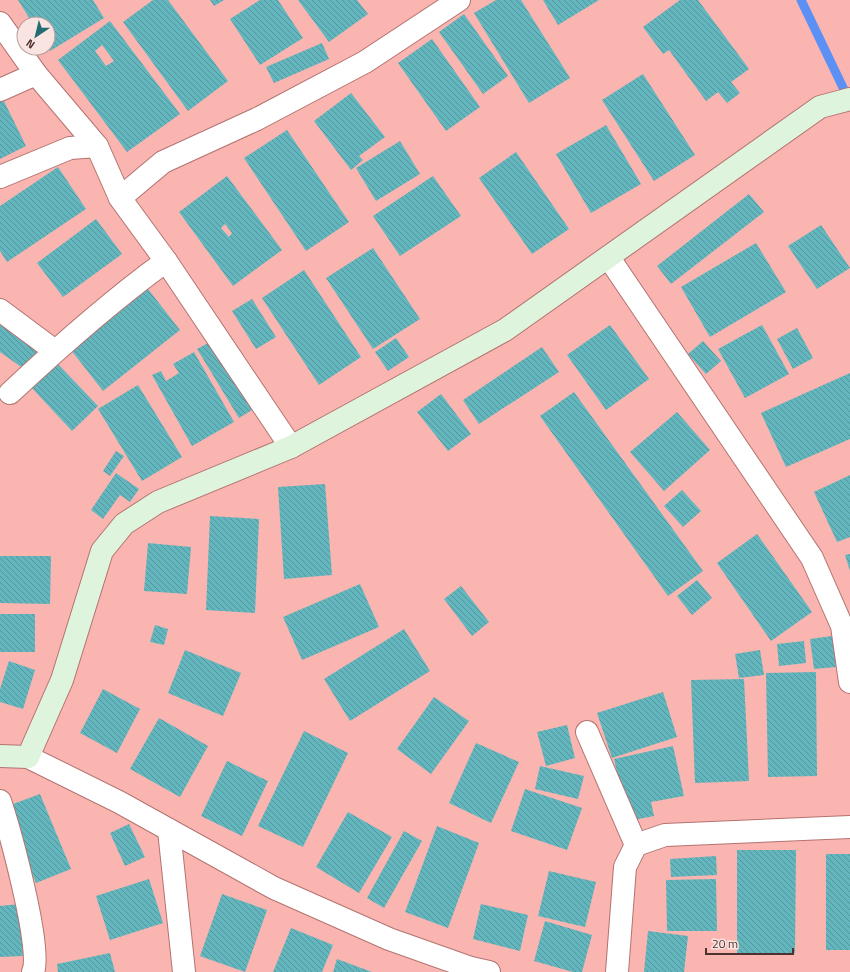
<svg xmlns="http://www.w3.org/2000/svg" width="850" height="972" viewBox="0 0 850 972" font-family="'Titillium Web',sans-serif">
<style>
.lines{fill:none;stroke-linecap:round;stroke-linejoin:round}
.stream{stroke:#5d90f5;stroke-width:9}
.building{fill:url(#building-back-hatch);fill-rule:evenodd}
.street-casing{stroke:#b37370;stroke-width:24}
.secondary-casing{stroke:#b37370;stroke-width:24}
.street{stroke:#fff;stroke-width:22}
.secondary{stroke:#dff4dd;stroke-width:22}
</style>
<defs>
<pattern id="building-back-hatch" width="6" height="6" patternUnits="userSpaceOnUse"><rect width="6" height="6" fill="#63b6bd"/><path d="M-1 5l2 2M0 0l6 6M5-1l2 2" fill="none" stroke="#54959a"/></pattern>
</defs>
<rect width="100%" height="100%" fill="#fab5b1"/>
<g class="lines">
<polyline class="stream" points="801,0 849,100"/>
</g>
<g class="building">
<polygon points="18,0 93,0 104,18 50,51 48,48 48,24 33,24"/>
<polygon points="153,0 168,0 228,81 188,111 123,22"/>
<polygon points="210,0 224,0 214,6"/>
<polygon points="260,0 278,0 303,38 260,65 230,19"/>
<polygon points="298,0 357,0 368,14 329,42"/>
<polygon points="496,0 521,0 570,78 529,103 474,13"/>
<polygon points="543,0 599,0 558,25"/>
<polygon points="680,0 698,0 749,69 731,82 740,93 727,103 718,92 706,101 669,50 663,54 643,27"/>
<polygon points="464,14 508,76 483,94 439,32"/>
<path d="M110 21 180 114 127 152 58 60ZM102 45 114 61 106 66 95 51Z"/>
<polygon points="432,39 480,107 446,131 398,63"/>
<polygon points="322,43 329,59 274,83 266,67"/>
<polygon points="643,74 695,155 654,181 602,100"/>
<polygon points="0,93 26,146 0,159"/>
<polygon points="351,93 385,137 359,156 363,160 351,170 314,121"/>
<polygon points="606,125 641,184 591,213 556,154"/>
<polygon points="287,130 349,222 306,251 244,158"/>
<polygon points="400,141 420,174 376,201 356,168"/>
<polygon points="516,152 569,229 532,254 479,178"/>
<polygon points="58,167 86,209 7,262 0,251 0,206"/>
<path d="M227 176 282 250 233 286 179 212ZM225 224 232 233 229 237 221 228Z"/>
<polygon points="433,176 461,216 400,256 373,216"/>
<polygon points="749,194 764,212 671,284 657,266"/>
<polygon points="96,219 122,254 63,297 37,263"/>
<polygon points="821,225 850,268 817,289 788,246"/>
<polygon points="756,243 786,292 710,337 681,287"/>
<polygon points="373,248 420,319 373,349 326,278"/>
<polygon points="304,270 361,357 319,385 262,298"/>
<polygon points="148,289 180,330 103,391 71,350"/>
<polygon points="252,299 276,337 256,349 232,311"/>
<polygon points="0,318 40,347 24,369 0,352"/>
<polygon points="610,325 649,379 606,410 567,355"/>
<polygon points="762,325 789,374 745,398 718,349"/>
<polygon points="797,328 813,358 793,369 777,339"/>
<polygon points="396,338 409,357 388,371 375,352"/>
<polygon points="212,341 252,410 239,418 197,349"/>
<polygon points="703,341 721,361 706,374 688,354"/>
<polygon points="542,347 559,372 479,424 463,400"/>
<polygon points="194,352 234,422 192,446 152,375 161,371 166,381 179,373 173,364"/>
<polygon points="56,362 98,406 72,431 30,386"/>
<polygon points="850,373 850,439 786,467 761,413"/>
<polygon points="138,385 182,457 142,481 98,409"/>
<polygon points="574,392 703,571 668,596 540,416"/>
<polygon points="441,394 471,434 448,451 417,412"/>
<polygon points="677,412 710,450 664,491 630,452"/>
<polygon points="116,451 124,456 110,476 103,471"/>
<polygon points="116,473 139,489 130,502 120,495 103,519 91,510"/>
<polygon points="850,475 850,537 837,542 814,492"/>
<polygon points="325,484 332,575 284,579 278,487"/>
<polygon points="682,490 701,511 683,527 664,506"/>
<polygon points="210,516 259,519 255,613 206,610"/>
<polygon points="757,534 812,612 771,641 717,563"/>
<polygon points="148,543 191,547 187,594 144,591"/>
<polygon points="850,554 850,571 845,555"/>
<polygon points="0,556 51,556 50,604 0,603"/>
<polygon points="697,580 712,598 692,615 677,596"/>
<polygon points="360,584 379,627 302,660 283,617"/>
<polygon points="461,586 489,622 472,636 444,599"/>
<rect x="0" y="614" width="35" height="38"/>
<polygon points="155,625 168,629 164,645 150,642"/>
<polygon points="404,629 430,671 350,721 324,679"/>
<polygon points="832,636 836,667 814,669 810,639"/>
<polygon points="804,641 806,663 779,666 777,644"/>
<polygon points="185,650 241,673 223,716 168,693"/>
<polygon points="760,650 764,675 739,678 735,654"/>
<polygon points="9,661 35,670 23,709 0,702 0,689"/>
<polygon points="816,672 817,776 768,777 766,673"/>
<polygon points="744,679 749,781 695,783 691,680"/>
<polygon points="103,689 140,709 117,753 80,733"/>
<polygon points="663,692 677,737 612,758 597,713"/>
<polygon points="434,697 469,721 431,774 397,749"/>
<polygon points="159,718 208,746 180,797 130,769"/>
<polygon points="567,725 575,758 546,766 537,732"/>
<polygon points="304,731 348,753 303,847 258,826"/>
<polygon points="476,743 519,762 491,823 449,803"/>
<polygon points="673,746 684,796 651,802 654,816 628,821 614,759"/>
<polygon points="227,761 268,781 242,836 201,816"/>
<polygon points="540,766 584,776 578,799 535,789"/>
<polygon points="525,789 582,808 567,850 511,831"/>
<polygon points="40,794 71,869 36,883 5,807"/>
<polygon points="348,812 392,837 359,893 316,867"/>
<polygon points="129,824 145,857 125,866 110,833"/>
<polygon points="437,826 479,843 448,928 405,912"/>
<polygon points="404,831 422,841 384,908 367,898"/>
<polygon points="737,850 796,850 795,953 737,953"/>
<rect x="826" y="854" width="24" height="96"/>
<polygon points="716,856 717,875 671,877 670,859"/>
<polygon points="549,871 596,882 585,927 538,916"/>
<polygon points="149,879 163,923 110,940 96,896"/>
<polygon points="716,879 717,931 667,931 666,880"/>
<polygon points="222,894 267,910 245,972 200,956"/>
<polygon points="19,904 23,956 0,957 0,906"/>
<polygon points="481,904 528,915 520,951 473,939"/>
<polygon points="545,921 592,935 582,972 573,972 534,961"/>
<polygon points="291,928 333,945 322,972 273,972"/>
<polygon points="648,931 688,936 684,972 644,972"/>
<polygon points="110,953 115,972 58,972 57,964"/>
<polygon points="337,959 372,972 333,972"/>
</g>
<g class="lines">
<defs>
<g id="street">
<polyline points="0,23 36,74 97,146 120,198 166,261 291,447"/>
<polyline points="0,90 36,74"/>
<polyline points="0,177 70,148 97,146"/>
<polyline points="120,198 163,162 257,119 365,62 459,0"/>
<polyline points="609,258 812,558 842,626 850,682"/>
<polyline points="0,310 55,351"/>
<path d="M10 393C60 346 111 301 166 261"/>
<polyline points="587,732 636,845"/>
<polyline points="28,757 119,802 274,888 389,939 471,968 489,972"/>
<path d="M0 801C9 828 43 950 33 972"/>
<polyline points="169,830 184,972"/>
<polyline points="617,972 625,867 636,845 665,835 850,827"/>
</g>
<polyline id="secondary" points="0,756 28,757 62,680 102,551 124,524 158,502 291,447 505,330 820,107 850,99"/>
</defs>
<use href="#street" class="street-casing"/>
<use href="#secondary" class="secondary-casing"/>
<use href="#street" class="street"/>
<use href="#secondary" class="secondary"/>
</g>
<g transform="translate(36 36) rotate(215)"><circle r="19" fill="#fae4e2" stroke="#b59d9b"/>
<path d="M0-3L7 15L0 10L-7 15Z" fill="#226d73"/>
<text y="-6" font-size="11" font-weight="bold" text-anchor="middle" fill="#4e3230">N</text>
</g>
<path d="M706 948v6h87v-6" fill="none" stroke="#4e3230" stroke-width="2"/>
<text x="712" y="948" font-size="12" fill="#4e3230" stroke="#fae4e2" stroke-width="3" paint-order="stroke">20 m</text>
</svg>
